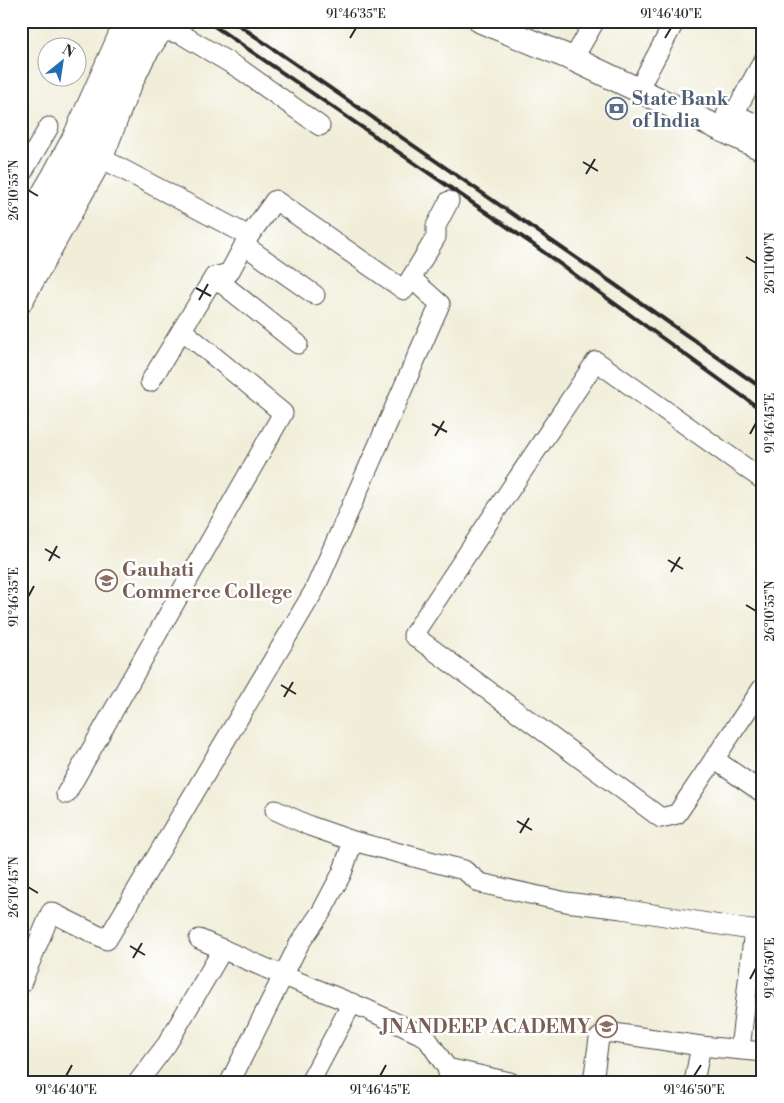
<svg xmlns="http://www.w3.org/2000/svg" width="784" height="1103" viewBox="0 0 784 1103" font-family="'Libre Bodoni',serif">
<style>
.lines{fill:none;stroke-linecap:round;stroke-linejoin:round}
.minor-casing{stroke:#494845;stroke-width:21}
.major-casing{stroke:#494845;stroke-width:26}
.minor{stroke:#fff;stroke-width:19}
.major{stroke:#fff;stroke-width:24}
.rail{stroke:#2b2b2b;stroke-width:4}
.ticks{fill:none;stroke:#2b2b2b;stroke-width:2}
.labels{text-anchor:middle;stroke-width:5;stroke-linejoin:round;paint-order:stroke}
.service-label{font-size:19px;font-weight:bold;fill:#4e5e75;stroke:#fff;text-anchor:start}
.education-label{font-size:19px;font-weight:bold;fill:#785e54;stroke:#fff;text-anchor:start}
.neatline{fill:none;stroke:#2b2b2b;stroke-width:2}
.ticks-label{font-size:12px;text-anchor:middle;fill:#2b2b2b}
</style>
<rect width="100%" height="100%" fill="#fff"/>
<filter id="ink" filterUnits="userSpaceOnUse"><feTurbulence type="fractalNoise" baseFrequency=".02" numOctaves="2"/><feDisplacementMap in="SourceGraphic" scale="10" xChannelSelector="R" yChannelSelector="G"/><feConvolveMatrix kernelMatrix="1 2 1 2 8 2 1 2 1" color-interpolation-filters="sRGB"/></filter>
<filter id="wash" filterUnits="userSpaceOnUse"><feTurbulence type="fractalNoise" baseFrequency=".0096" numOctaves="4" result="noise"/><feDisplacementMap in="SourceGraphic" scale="20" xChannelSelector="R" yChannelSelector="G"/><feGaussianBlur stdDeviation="1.12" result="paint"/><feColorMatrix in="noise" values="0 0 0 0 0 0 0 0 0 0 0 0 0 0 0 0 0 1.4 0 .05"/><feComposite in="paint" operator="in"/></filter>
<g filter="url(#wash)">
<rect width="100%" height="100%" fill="#f0edd8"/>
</g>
<g filter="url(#ink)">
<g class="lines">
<defs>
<g id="minor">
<polyline points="573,59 595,21"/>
<polyline points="645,77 675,21"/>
<polyline points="726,128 763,61"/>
<polyline points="103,159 249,236 229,273 214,277 150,382"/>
<polyline points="21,175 49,127"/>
<polyline points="249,236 275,200 404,290 436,237 436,226 449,201"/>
<polyline points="244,245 315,295"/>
<polyline points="214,277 298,344"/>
<polyline points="21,305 103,159 127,96 145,58 163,31 181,34 240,69 320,126"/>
<polyline points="763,480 596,361 413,635 661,818 677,814 763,687"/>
<polyline points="714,759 763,793"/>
<polyline points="66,794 283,413 182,330"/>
<polyline points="275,810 310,826 353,841 464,870 480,883 566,902 622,909 763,932"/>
<polyline points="199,939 284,976 366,1009 426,1037 447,1068 450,1082"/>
<polyline points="21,984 51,912 107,940 314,591 440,304 411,278"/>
<polyline points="740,1049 754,930"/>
<polyline points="447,1068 510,1082"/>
<polyline points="231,1080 299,944 322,911 342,873 353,841"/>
<polyline points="138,1082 167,1044 223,949"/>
<polyline points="310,1082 352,1003"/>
<polyline points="593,1082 599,1038 607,1032 701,1046 763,1052"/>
<polyline points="694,1082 701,1046"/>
</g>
<g id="major">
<polyline points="481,21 573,59 763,149"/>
<polyline points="729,114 763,130"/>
<polyline points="21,232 54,176 75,137 127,21"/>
<polyline points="21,268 88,150 129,56 148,21"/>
</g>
</defs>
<use href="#minor" class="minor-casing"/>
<use href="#major" class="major-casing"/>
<use href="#minor" class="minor"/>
<use href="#major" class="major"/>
<g class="rail">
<polyline points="207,21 531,243 763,411"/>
<polyline points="233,21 614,284 763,389"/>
</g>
</g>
</g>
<path class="ticks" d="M350 38 356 28M665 38 671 28M583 162 598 171M586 174 595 159M28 190 38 196M746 257 756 263M196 288 211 296M199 300 208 284M432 424 447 432M750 434 756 423M435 436 444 421M45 549 60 558M668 560 683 569M49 561 57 546M671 572 680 557M28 597 34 586M746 605 756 611M281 685 296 694M284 697 293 682M517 821 532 830M520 833 529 818M28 887 38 893M130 946 145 955M133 958 142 943M750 979 756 968M66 1076 72 1065M380 1076 386 1065M694 1076 701 1065"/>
<defs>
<symbol id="bank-ring" viewBox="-11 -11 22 22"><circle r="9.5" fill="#fff" stroke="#5c6f8a" stroke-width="1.5"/><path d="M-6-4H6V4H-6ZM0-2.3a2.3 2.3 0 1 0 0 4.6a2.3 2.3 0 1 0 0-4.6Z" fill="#5c6f8a"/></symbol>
<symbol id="university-ring" viewBox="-11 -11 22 22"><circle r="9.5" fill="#fff" stroke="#8d6e63" stroke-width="1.5"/><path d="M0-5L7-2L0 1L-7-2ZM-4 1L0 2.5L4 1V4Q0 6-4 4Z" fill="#8d6e63"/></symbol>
<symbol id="school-ring" viewBox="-11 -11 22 22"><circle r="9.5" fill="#fff" stroke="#8d6e63" stroke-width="1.5"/><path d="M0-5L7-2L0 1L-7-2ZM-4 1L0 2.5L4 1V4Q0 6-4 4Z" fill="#8d6e63"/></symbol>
</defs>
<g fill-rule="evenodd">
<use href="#bank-ring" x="604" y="96" width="25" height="25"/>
<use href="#university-ring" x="94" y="568" width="25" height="25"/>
<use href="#school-ring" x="594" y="1014" width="25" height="25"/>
</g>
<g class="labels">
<g class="service-label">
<text x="632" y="105">State Bank<tspan x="632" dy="22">of India</tspan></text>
</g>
<g class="education-label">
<text x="122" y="576">Gauhati<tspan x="122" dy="22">Commerce College</tspan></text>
<text x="591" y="1033" text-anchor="end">JNANDEEP ACADEMY</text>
</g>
</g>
<rect width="784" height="1103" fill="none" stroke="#fff" stroke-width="55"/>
<g transform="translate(62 62) rotate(30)"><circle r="24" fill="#ffffff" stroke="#aaaaaa"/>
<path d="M0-4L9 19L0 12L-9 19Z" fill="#1f6fb2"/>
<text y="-8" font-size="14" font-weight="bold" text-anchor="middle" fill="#2b2b2b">N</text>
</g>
<rect x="28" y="28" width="728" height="1048" class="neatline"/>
<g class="ticks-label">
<text x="356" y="18">91°46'35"E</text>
<text x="671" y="18">91°46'40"E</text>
<text transform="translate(14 190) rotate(-90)" y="4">26°10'55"N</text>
<text transform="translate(770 263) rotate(-90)" y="4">26°11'00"N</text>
<text transform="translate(770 423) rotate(-90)" y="4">91°46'45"E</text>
<text transform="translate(14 597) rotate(-90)" y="4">91°46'35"E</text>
<text transform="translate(770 611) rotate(-90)" y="4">26°10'55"N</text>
<text transform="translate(14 887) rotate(-90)" y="4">26°10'45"N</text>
<text transform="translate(770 968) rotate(-90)" y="4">91°46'50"E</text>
<text x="66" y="1094">91°46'40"E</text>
<text x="380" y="1094">91°46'45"E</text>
<text x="694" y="1094">91°46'50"E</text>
</g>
</svg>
